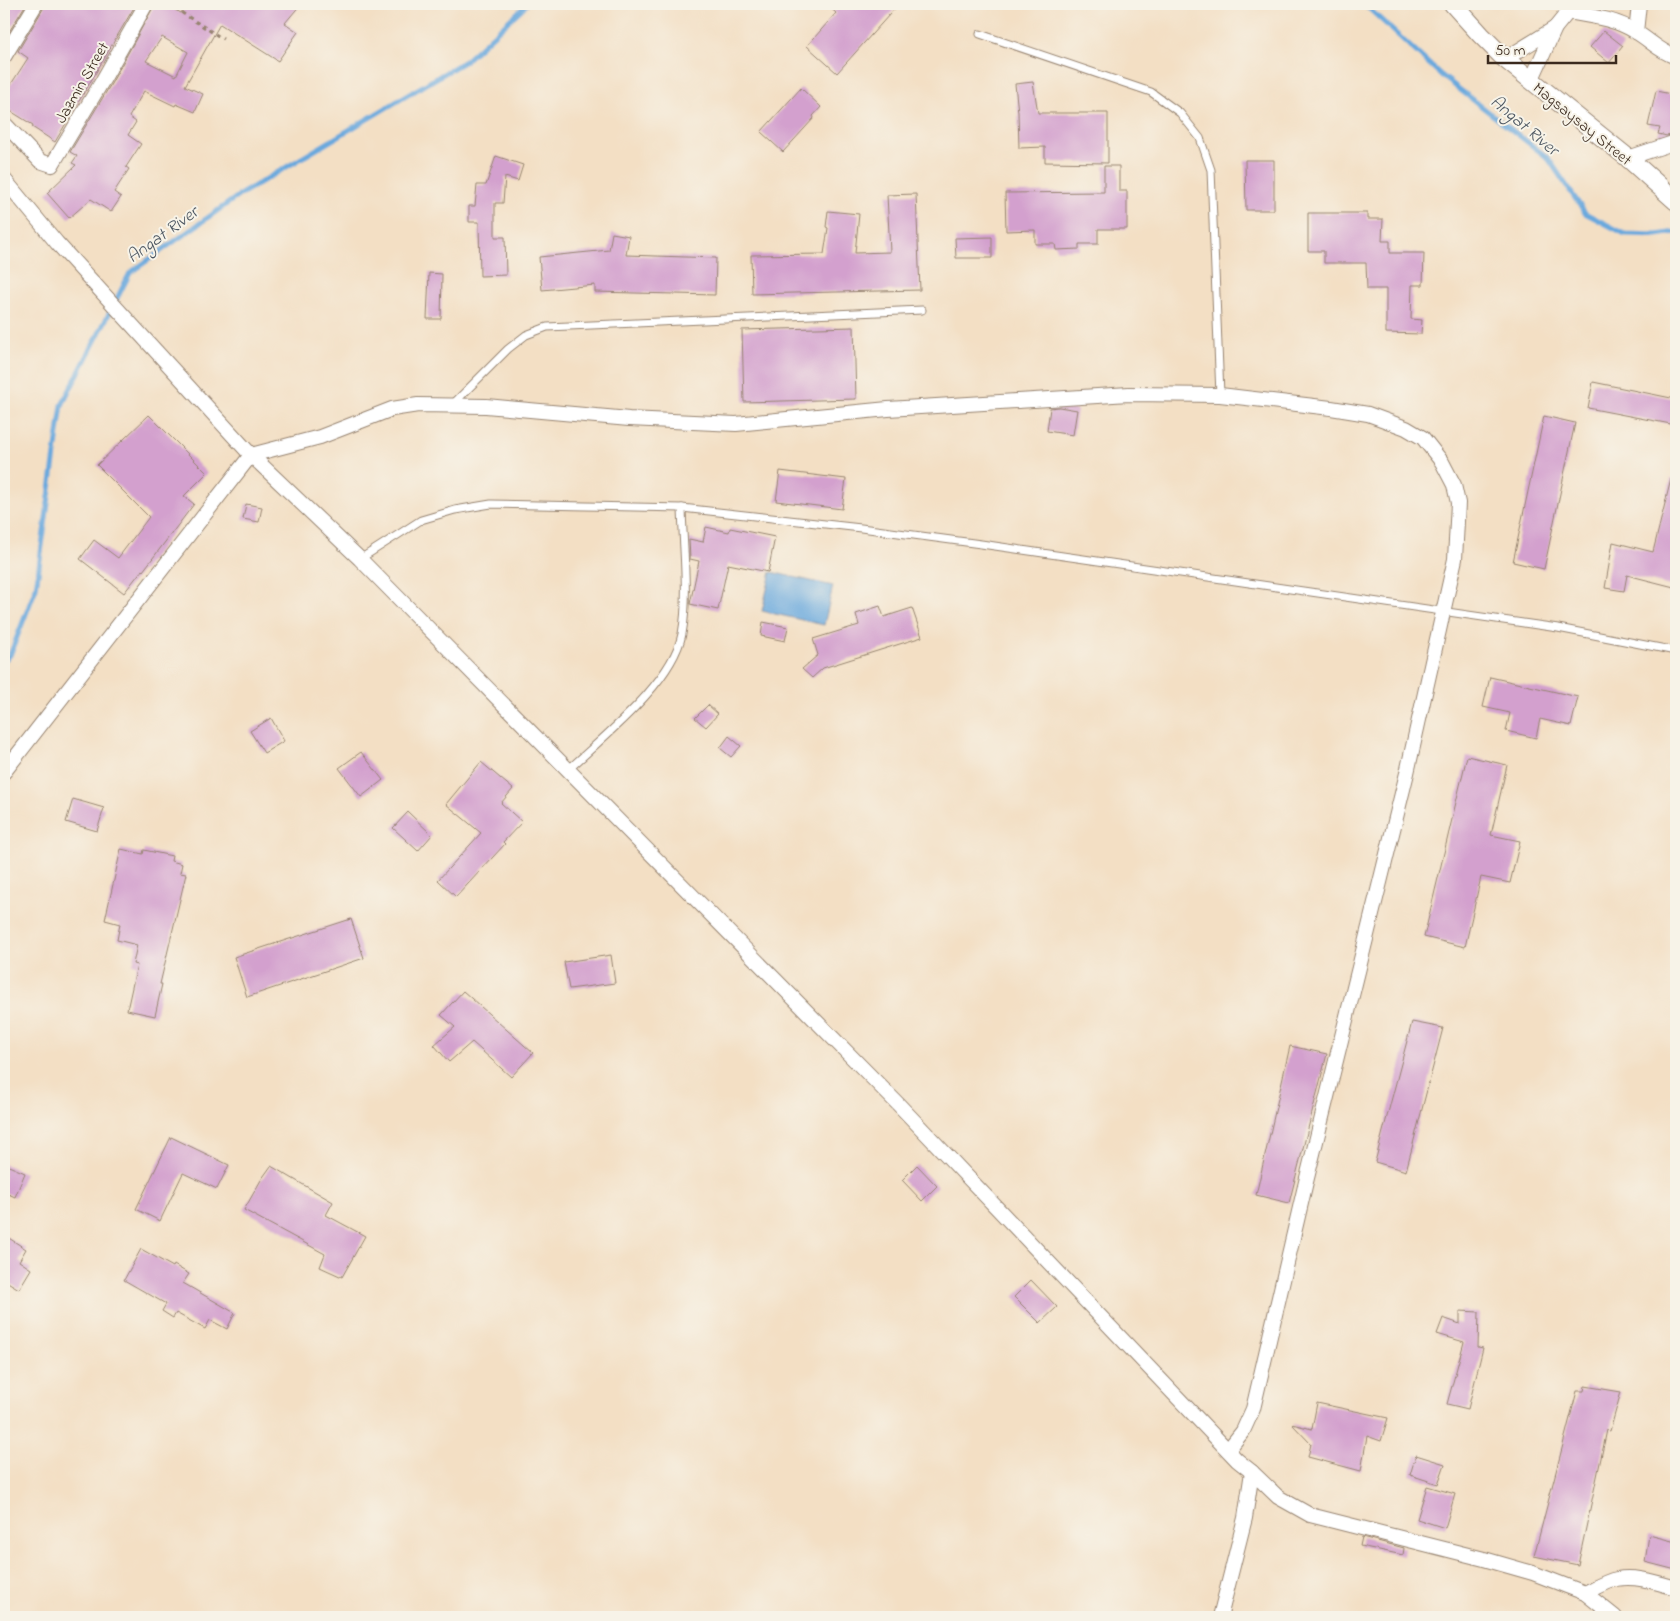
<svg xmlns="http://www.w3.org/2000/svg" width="1680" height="1621" viewBox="0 0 1680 1621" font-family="'Indie Flower',sans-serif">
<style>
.water{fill:#6ba9dd;stroke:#536a7e}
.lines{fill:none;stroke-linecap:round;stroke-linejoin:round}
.stream{stroke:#6ba9dd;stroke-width:5}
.building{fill:#d3a0ce;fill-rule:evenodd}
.service-casing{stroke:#978471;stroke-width:9}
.minor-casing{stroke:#978471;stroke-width:16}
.tertiary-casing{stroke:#978471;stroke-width:20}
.path{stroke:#978471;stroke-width:3;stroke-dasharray:4 4;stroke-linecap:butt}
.service{stroke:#fff;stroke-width:7}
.minor{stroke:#fff;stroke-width:14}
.tertiary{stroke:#fff;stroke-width:18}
.labels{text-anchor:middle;stroke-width:4;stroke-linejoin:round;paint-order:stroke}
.street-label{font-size:16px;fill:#3b2a1e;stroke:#f7f3e8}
.water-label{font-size:18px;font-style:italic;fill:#4c5661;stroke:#f7f3e8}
</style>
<rect width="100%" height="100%" fill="#f7f3e8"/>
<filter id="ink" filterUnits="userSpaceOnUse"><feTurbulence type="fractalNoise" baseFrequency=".02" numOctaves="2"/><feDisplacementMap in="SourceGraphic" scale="10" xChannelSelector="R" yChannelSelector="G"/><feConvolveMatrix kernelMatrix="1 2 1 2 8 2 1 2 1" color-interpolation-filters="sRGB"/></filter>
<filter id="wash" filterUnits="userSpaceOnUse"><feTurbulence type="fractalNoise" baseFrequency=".0096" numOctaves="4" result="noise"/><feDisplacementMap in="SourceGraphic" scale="20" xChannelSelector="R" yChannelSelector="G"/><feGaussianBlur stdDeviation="1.12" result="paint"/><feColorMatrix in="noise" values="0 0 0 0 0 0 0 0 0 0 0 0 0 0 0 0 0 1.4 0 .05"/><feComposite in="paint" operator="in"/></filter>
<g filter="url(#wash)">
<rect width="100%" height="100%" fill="#f3dfc4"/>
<polygon class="water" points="771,572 833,586 824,625 762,611"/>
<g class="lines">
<g class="stream">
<polyline points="1364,4 1441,75 1548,158 1585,213 1625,234 1657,235 1676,232"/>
<polyline points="4,660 10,655 36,588 62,405 130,273 241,194 465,61 527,4"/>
</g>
</g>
<g id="blocks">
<g class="building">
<polygon points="4,4 26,4 4,40"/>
<polygon points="45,4 136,4 55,142 32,127 33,125 4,107 4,95 28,58 18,51 43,9"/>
<path d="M155 4H165L181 13 187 4H301L285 23 298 32 278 61 220 24 185 86 203 94 195 112 176 104 175 106 144 91 129 117 136 122 128 135 141 144 126 167 129 169 114 192 121 197 111 212 91 199 69 218 47 193 76 165 72 163 77 156 70 152 111 84ZM162 37 188 52 176 76 146 61Z"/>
<polygon points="826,4 899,4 837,73 807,46 836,13"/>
<polygon points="1604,31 1623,46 1609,63 1590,47"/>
<polygon points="1033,82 1038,113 1108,113 1108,163 1045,162 1045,147 1019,148 1018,112 1015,84"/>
<polygon points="801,88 821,107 813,116 814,118 783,152 761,132"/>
<polygon points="1656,91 1676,95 1676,133 1667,136 1658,134 1660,128 1648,126"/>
<polygon points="496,156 523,165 518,181 505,177 503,203 495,203 495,237 505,237 506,275 480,276 479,222 469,222 469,206 475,206 477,185 486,185"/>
<polygon points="1245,160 1274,160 1274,210 1246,210"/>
<polygon points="1104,166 1119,166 1119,191 1127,191 1127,229 1098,229 1098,244 1079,244 1079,249 1056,250 1055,244 1035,244 1035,230 1006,231 1005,193 1104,192"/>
<polygon points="916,194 920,290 752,294 751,255 824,254 828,228 826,227 828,211 859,214 855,253 890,252 887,195"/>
<polygon points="1308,213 1367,213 1367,219 1383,219 1382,241 1390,241 1390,253 1424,253 1423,285 1412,285 1411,319 1422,320 1421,334 1386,333 1386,289 1367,289 1366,263 1324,263 1324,251 1308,251"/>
<polygon points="612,233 629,236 626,255 716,258 715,295 595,292 595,285 542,290 539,257 609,250"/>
<polygon points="992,237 992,258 956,258 955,238"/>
<polygon points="429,273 442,274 441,319 427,319"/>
<polygon points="854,327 856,399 744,402 742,330"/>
<polygon points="1593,382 1676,399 1676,425 1588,408"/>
<polygon points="1059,407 1077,410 1073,435 1047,431 1050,408"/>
<polygon points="149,415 207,473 184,496 194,504 143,571 142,570 124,593 80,559 94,540 118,558 149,517 97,465"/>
<polygon points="1544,416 1575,423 1544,569 1513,562"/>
<polygon points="780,471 846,479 842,509 776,501"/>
<polygon points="1671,479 1676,479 1676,577 1674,587 1627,575 1624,591 1605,588 1613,542 1653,552"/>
<polygon points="246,504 262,507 259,522 243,519"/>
<polygon points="706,527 729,532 730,528 775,537 768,572 728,564 718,610 690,604 699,561 690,559 689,539 703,542"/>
<polygon points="880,606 884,617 912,608 922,637 823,668 812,678 802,669 818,655 813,639 859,625 856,614"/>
<polygon points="763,622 788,627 785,641 761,636"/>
<polygon points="1490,677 1578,697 1571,726 1540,719 1536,738 1506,731 1510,713 1483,707"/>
<polygon points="708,705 718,714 706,727 695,718"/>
<polygon points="271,718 284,741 264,753 250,731"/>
<polygon points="729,736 741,746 731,757 720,748"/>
<polygon points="361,752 383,780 361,797 339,768"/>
<polygon points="1467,756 1507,765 1491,835 1520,841 1510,883 1481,877 1465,947 1424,937"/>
<polygon points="481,762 513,789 501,803 522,822 503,842 505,844 456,897 438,880 481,833 446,804"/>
<polygon points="73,799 104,808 97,831 66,822"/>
<polygon points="408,812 432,835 418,851 393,828"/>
<polygon points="121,849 143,854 144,850 172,856 171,861 182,864 180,873 186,874 160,984 162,984 155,1016 127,1010 137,965 133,964 137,945 117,940 120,924 105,920"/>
<polygon points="351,919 364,958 247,997 234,957"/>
<polygon points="611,955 615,983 569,989 564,962"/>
<polygon points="463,991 533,1053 511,1077 472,1042 449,1062 434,1045 455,1027 441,1015"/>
<polygon points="1412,1022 1443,1028 1406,1171 1375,1162"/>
<polygon points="1290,1046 1327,1054 1289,1203 1256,1195"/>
<polygon points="171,1137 229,1165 217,1189 183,1173 160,1221 136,1209"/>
<polygon points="4,1164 25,1173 15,1197 4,1192"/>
<polygon points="917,1165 937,1186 922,1201 902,1180"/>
<polygon points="271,1166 333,1202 326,1215 365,1236 342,1277 320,1267 325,1254 244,1210 261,1180"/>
<polygon points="4,1235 26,1249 19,1261 31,1269 19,1289 6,1281 4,1286"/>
<polygon points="141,1249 173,1267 174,1265 189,1274 183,1283 235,1313 227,1329 210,1320 205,1329 176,1313 173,1318 162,1311 166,1304 124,1280"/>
<polygon points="1031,1280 1057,1307 1040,1323 1014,1297"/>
<polygon points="1460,1311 1479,1312 1478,1347 1483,1348 1468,1409 1447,1404 1464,1342 1437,1334 1443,1318 1460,1324"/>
<polygon points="1585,1386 1621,1392 1610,1431 1607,1430 1578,1565 1534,1556 1577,1391 1584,1391"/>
<polygon points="1317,1403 1388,1418 1381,1441 1367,1436 1361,1471 1308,1457 1311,1444 1292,1424 1312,1429"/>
<polygon points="1416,1455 1445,1464 1438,1484 1410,1475"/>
<polygon points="1427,1486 1455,1494 1445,1528 1417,1519"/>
<polygon points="1649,1535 1676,1542 1676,1570 1645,1562"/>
<polygon points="1362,1537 1404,1548 1403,1555 1360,1546"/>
</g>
</g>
</g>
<g filter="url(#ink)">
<use href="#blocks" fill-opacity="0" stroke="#978471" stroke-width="1"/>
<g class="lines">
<defs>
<g id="service">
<polyline points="980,34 1151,92 1180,113 1200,138 1211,170 1220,395"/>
<polyline points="453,404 508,349 526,335 547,327 922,310"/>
<polyline points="360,559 421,520 455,510 491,504 682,508 861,528 981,544 1558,628 1676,651"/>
<path d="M568 770C604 736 672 683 682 634 689 597 683 546 682 508"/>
</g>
<g id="minor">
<path d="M1568 12C1591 16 1616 19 1636 32 1651 41 1659 51 1676 57"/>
<polyline points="1636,32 1639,4"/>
<polyline points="4,57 36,4"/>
<polyline points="1505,59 1555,28"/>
<polyline points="1531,81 1555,28 1568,12 1569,4"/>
<polyline points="4,123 40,161 52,165 103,80 146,4"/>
<polyline points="1628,158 1676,142"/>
<polyline points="4,179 57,243 251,455 360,559 899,1105 1237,1460 1252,1472 1278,1497 1310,1515 1484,1559 1533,1573 1585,1593 1615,1617"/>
<polyline points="4,772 251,455 320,437 392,409 418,405 486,406 629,419 736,424 888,409 1129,394 1220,395 1331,408 1368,414 1406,428 1423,438 1442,462 1454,485 1458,503 1455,559 1407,773 1305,1186 1253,1409 1243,1431 1228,1450"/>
<path d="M1585 1593C1595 1588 1606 1581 1617 1579 1636 1575 1658 1583 1676 1588"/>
<polyline points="1220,1617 1245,1518 1252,1472"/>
</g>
<polyline id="tertiary" points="1453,4 1481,35 1505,59 1628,158 1676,201"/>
</defs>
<use href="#service" class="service-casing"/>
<use href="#minor" class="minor-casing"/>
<use href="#tertiary" class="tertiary-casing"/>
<polyline class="path" points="168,4 223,39"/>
<use href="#service" class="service"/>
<use href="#minor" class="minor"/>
<use href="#tertiary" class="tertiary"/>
</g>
</g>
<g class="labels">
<g class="street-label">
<text transform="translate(81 82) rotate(-60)" y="6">Jazmin Street</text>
<text transform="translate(1583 123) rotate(39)" y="6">Magsaysay Street</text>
</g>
<g class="water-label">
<text transform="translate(1525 125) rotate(40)" y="6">Angat River</text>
<text transform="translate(162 234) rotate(-36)" y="6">Angat River</text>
</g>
</g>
<rect width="1680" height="1621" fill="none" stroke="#f7f3e8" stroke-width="20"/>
<path d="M1488 55v8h128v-8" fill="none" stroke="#3b2a1e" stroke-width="2.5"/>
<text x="1495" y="55" font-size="15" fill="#3b2a1e" stroke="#f7f3e8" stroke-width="4" paint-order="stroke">50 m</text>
</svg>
